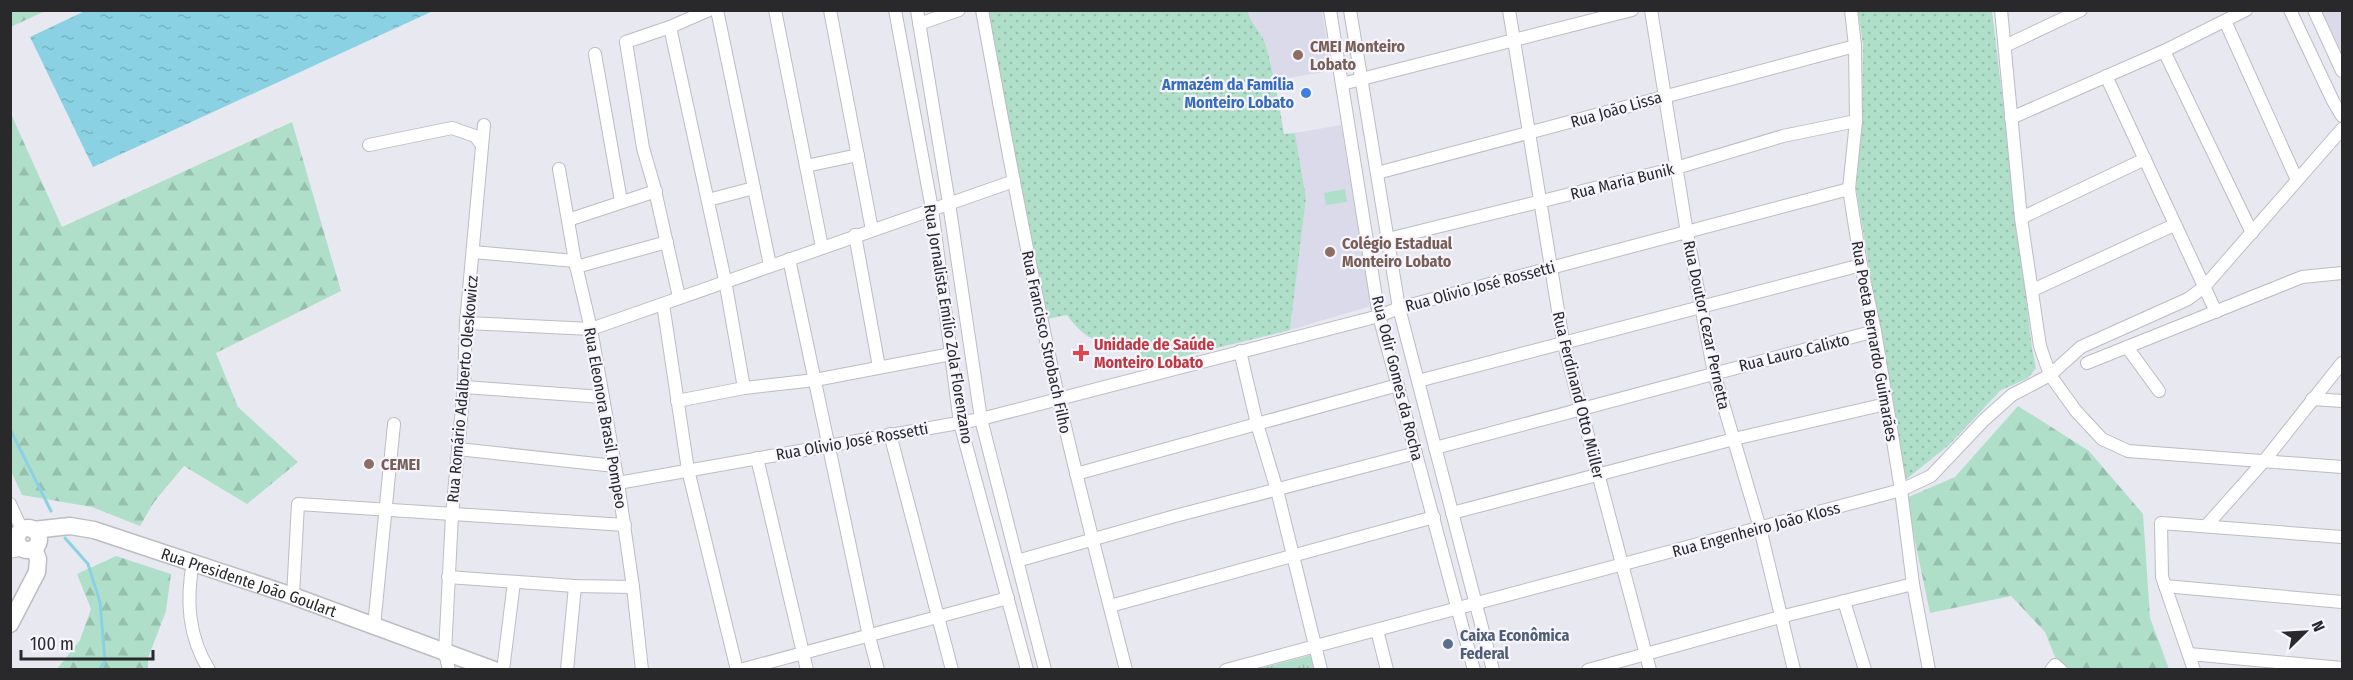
<svg xmlns="http://www.w3.org/2000/svg" width="2353" height="680" viewBox="0 0 2353 680" font-family="'Fira Sans Condensed',sans-serif">
<style>
.built{fill:#dbdaea}
.grass{fill:url(#grass-tufts)}
.forest{fill:url(#forest-firs)}
.park{fill:url(#park-dots)}
.pitch{fill:#b0dfc9}
.water{fill:url(#water-ripples)}
.lines{fill:none;stroke-linecap:round;stroke-linejoin:round}
.stream{stroke:#8ad2e3;stroke-width:3}
.minor-casing{stroke:#bcbcc4;stroke-width:14}
.major-casing{stroke:#bcbcc4;stroke-width:19}
.minor{stroke:#fff;stroke-width:12}
.major{stroke:#fff;stroke-width:16}
.education-dot{fill:#8d6e63;stroke:#f6f5fe;stroke-width:2}
.shop-dot{fill:#3f7fe0;stroke:#f6f5fe;stroke-width:2}
.health-dot{fill:#e0444e;stroke:#f6f5fe;stroke-width:2}
.service-dot{fill:#5c6f8a;stroke:#f6f5fe;stroke-width:2}
.labels{text-anchor:middle;stroke-width:4.5;stroke-linejoin:round;paint-order:stroke}
.education-label{font-size:16px;font-weight:bold;fill:#785e54;stroke:#f6f5fe;text-anchor:start}
.shop-label{font-size:16px;font-weight:bold;fill:#366cbe;stroke:#f6f5fe;text-anchor:end}
.street-label{font-size:16px;fill:#29292c;stroke:#f6f5fe}
.health-label{font-size:16px;font-weight:bold;fill:#be3a42;stroke:#f6f5fe;text-anchor:start}
.service-label{font-size:16px;font-weight:bold;fill:#4e5e75;stroke:#f6f5fe;text-anchor:start}
</style>
<defs>
<pattern id="grass-tufts" width="24" height="20" patternUnits="userSpaceOnUse" patternTransform="scale(1.5)"><rect width="24" height="20" fill="#b0dfc9"/><path d="M3 7l-1-3M5 7V3M7 7l1-3M15 17l-1-3M17 17v-4M19 17l1-3" fill="none" stroke="#97bfad"/></pattern>
<pattern id="forest-firs" width="22" height="20" patternUnits="userSpaceOnUse" patternTransform="scale(1.5)"><rect width="22" height="20" fill="#b0dfc9"/><path d="M5 1l3.5 6h-7zM16 11l3.5 6h-7z" fill="#97bfad"/></pattern>
<pattern id="park-dots" width="8" height="8" patternUnits="userSpaceOnUse" patternTransform="scale(1.5)"><rect width="8" height="8" fill="#b0dfc9"/><path d="M2 2h.1M6 6h.1" fill="none" stroke="#97bfad" stroke-width="1.8" stroke-linecap="round"/></pattern>
<pattern id="water-ripples" width="26" height="14" patternUnits="userSpaceOnUse" patternTransform="scale(1.5)"><rect width="26" height="14" fill="#8ad2e3"/><path d="M2 4q2-2 4 0t4 0M15 11q2-2 4 0t4 0" fill="none" stroke="#77b4c3"/></pattern>
</defs>
<rect width="100%" height="100%" fill="#e8e8f1"/>
<g class="built">
<polygon points="1248,11 1322,11 1331,71 1275,80 1264,40 1249,16"/>
<polygon points="2322,11 2342,11 2342,53"/>
<polygon points="1341,125 1371,306 1290,330 1306,198 1295,133"/>
</g>
<polygon class="grass" points="1311,655 1315,669 1262,669 1262,668"/>
<g class="forest">
<polygon points="11,10 45,10 45,11 11,27"/>
<polygon points="11,114 62,227 292,122 341,291 216,353 238,407 298,462 247,504 184,466 154,502 140,526 92,507 22,495 10,469"/>
<polygon points="2018,406 2089,451 2143,514 2150,618 2169,669 2069,669 2057,662 2045,632 2011,596 1930,613 1906,498 1955,477"/>
<polygon points="116,556 171,574 166,611 148,658 148,669 57,669 80,640 91,609 77,574"/>
</g>
<g class="park">
<path d="M986 11H1248C1249 21 1261 32 1265 43 1274 73 1279 104 1284 134L1295 133 1306 198 1290 330 1143 366 1138 343C1102 344 1089 345 1067 315L1047 319Z"/>
<polygon points="1858,11 1992,11 2032,348 2036,368 2028,378 2001,390 1949,445 1904,481 1856,188 1862,121 1863,45"/>
</g>
<polygon class="pitch" points="1345,189 1347,202 1326,205 1324,193"/>
<polygon class="water" points="87,10 433,10 433,11 93,167 30,37"/>
<g class="lines">
<g class="stream">
<polyline points="10,429 51,511"/>
<polyline points="65,538 88,564 100,602 105,661 99,670"/>
</g>
<defs>
<g id="minor">
<polyline points="717,10 770,265"/>
<polyline points="775,10 822,247"/>
<polyline points="830,10 872,230"/>
<polyline points="895,10 932,209 960,423 1027,670"/>
<polyline points="917,10 949,203 981,419 1045,670"/>
<path d="M982 10C1006 141 1030 271 1059 400 1079 490 1103 580 1126 670"/>
<polyline points="1330,10 1379,316 1474,670"/>
<polyline points="1350,10 1399,308 1493,670"/>
<polyline points="1509,10 1563,341 1650,670"/>
<polyline points="1651,10 1687,233 1714,373 1760,528 1794,670"/>
<polyline points="1851,10 1855,46 1856,121 1849,189 1861,265 1875,331 1901,490 1913,584 1929,670"/>
<polyline points="2001,10 2021,218 2040,346 2050,375 2076,411 2102,439 2128,451 2342,467"/>
<polyline points="2290,10 2333,101 2342,116"/>
<polyline points="2314,10 2342,71"/>
<polyline points="2225,21 2297,180"/>
<polyline points="919,24 959,10"/>
<polyline points="670,27 725,280 744,388"/>
<polyline points="2005,46 2081,10"/>
<polyline points="2164,51 2252,233"/>
<polyline points="595,54 621,201"/>
<polyline points="2106,76 2216,312"/>
<polyline points="1342,84 1632,10"/>
<polyline points="2011,118 2164,51 2246,10"/>
<polyline points="369,145 452,128 475,136 482,145"/>
<polyline points="806,166 858,155"/>
<polyline points="559,169 575,261 591,329 618,483 633,587 642,670"/>
<polyline points="1377,173 1855,46"/>
<polyline points="708,200 754,188"/>
<polyline points="2021,218 2145,159"/>
<polyline points="568,220 656,191"/>
<polyline points="855,235 879,367"/>
<polyline points="1388,239 1676,168 1783,136 1856,121"/>
<polyline points="473,252 575,261"/>
<polyline points="789,259 869,636 878,670"/>
<polyline points="576,267 667,242"/>
<polyline points="2033,290 2174,225"/>
<polyline points="679,297 654,186 643,148 626,42 670,27 709,10"/>
<polyline points="663,304 688,470 737,670"/>
<polyline points="466,323 591,329 1014,181"/>
<polyline points="2127,347 2159,391"/>
<polyline points="1240,351 1257,424 1277,490 1321,670"/>
<polyline points="2087,363 2302,277 2342,273"/>
<polyline points="1418,381 1861,265"/>
<polyline points="464,387 603,397"/>
<polyline points="2312,399 2342,401"/>
<polyline points="677,401 744,388 815,380 951,354"/>
<polyline points="890,434 952,670"/>
<polyline points="1435,448 1875,331"/>
<polyline points="458,449 615,466"/>
<polyline points="757,458 807,670"/>
<polyline points="1076,474 1398,385"/>
<polyline points="618,483 981,419 1379,316 1399,308 1849,189"/>
<polyline points="10,504 22,530"/>
<polyline points="1452,513 1734,439 1886,404"/>
<polyline points="2207,525 2264,461 2342,363"/>
<polyline points="10,552 24,549"/>
<polyline points="1017,561 1175,516 1416,453"/>
<path d="M193 562C186 600 188 636 209 670"/>
<polyline points="448,577 575,586 633,587"/>
<polyline points="2165,586 2342,602"/>
<polyline points="293,596 298,504 625,525"/>
<polyline points="1844,601 1865,670"/>
<polyline points="1110,606 1434,517"/>
<polyline points="374,626 394,424"/>
<polyline points="1377,630 1387,670"/>
<polyline points="2189,654 2342,668"/>
<polyline points="449,670 445,653 452,515 464,387 466,323 484,125"/>
<polyline points="503,670 514,582"/>
<polyline points="567,670 575,586"/>
<polyline points="740,670 1008,598"/>
<polyline points="1226,670 1901,490 1931,476 1984,420 2012,395 2050,375 2081,347 2188,299 2204,287 2342,129"/>
<polyline points="1588,670 1780,617 1913,584"/>
<polyline points="2051,670 2055,665 2061,670"/>
<polyline points="2194,670 2162,577 2161,523 2342,537"/>
</g>
<g id="major">
<circle cx="28" cy="539" r="11"/>
<path id="s1" d="M33 530 70 526 94 530 293 596 494 670"/>
<polyline points="10,624 37,572 38,559 34,548"/>
</g>
</defs>
<use href="#minor" class="minor-casing"/>
<use href="#major" class="major-casing"/>
<use href="#minor" class="minor"/>
<use href="#major" class="major"/>
</g>
<g class="education-dot">
<circle cx="1298" cy="55" r="6"/>
<circle cx="1330" cy="252" r="6"/>
<circle cx="369" cy="464" r="6"/>
</g>
<circle class="shop-dot" cx="1306" cy="93" r="6"/>
<path class="health-dot" d="M1078 344h6v6h6v6h-6v6h-6v-6h-6v-6h6z"/>
<circle class="service-dot" cx="1448" cy="644" r="6"/>
<g class="labels">
<g class="education-label">
<text x="1310" y="52">CMEI Monteiro<tspan x="1310" dy="18">Lobato</tspan></text>
<text x="1342" y="249">Colégio Estadual<tspan x="1342" dy="18">Monteiro Lobato</tspan></text>
<text x="381" y="470">CEMEI</text>
</g>
<g class="shop-label">
<text x="1294" y="90">Armazém da Família<tspan x="1294" dy="18">Monteiro Lobato</tspan></text>
</g>
<g class="street-label">
<text transform="translate(1616 109) rotate(-16)" y="6">Rua João Lissa</text>
<text transform="translate(1622 181) rotate(-14)" y="6">Rua Maria Bunik</text>
<text transform="translate(1480 286) rotate(-15)" y="6">Rua Olivio José Rossetti</text>
<text transform="translate(949 324) rotate(81)" y="6">Rua Jornalista Emílio Zola Florenzano</text>
<text transform="translate(1707 325) rotate(78)" y="6">Rua Doutor Cezar Pernetta</text>
<text transform="translate(1875 341) rotate(80)" y="6">Rua Poeta Bernardo Guimarães</text>
<text transform="translate(1047 342) rotate(78)" y="6">Rua Francisco Strobach Filho</text>
<text transform="translate(1794 352) rotate(-14)" y="6">Rua Lauro Calixto</text>
<text transform="translate(1398 378) rotate(76)" y="6">Rua Odir Gomes da Rocha</text>
<text transform="translate(462 389) rotate(-85)" y="6">Rua Romário Adalberto Oleskowicz</text>
<text transform="translate(1579 395) rotate(76)" y="6">Rua Ferdinand Otto Müller</text>
<text transform="translate(606 418) rotate(80)" y="6">Rua Eleonora Brasil Pompeo</text>
<text transform="translate(852 441) rotate(-10)" y="6">Rua Olivio José Rossetti</text>
<text transform="translate(1756 529) rotate(-15)" y="6">Rua Engenheiro João Kloss</text>
<text dy="6" stroke="none"><textPath href="#s1" startOffset="225">Rua Presidente João Goulart</textPath></text>
</g>
<g class="health-label">
<text x="1094" y="350">Unidade de Saúde<tspan x="1094" dy="18">Monteiro Lobato</tspan></text>
</g>
<g class="service-label">
<text x="1460" y="641">Caixa Econômica<tspan x="1460" dy="18">Federal</tspan></text>
</g>
</g>
<rect width="2353" height="680" fill="none" stroke="#29292c" stroke-width="24"/>
<g transform="translate(2305 632) rotate(66)" stroke="#f6f5fe" stroke-width="4.5" paint-order="stroke">
<path d="M0-4.5L10 22L0 15L-10 22Z" fill="#29292c"/>
<text y="-9" font-size="16" font-weight="bold" text-anchor="middle" fill="#29292c">N</text>
</g>
<path d="M21 650v9h132v-9" fill="none" stroke="#29292c" stroke-width="3"/>
<text x="30" y="650" font-size="18" fill="#29292c" stroke="#f6f5fe" stroke-width="4.5" paint-order="stroke">100 m</text>
</svg>
